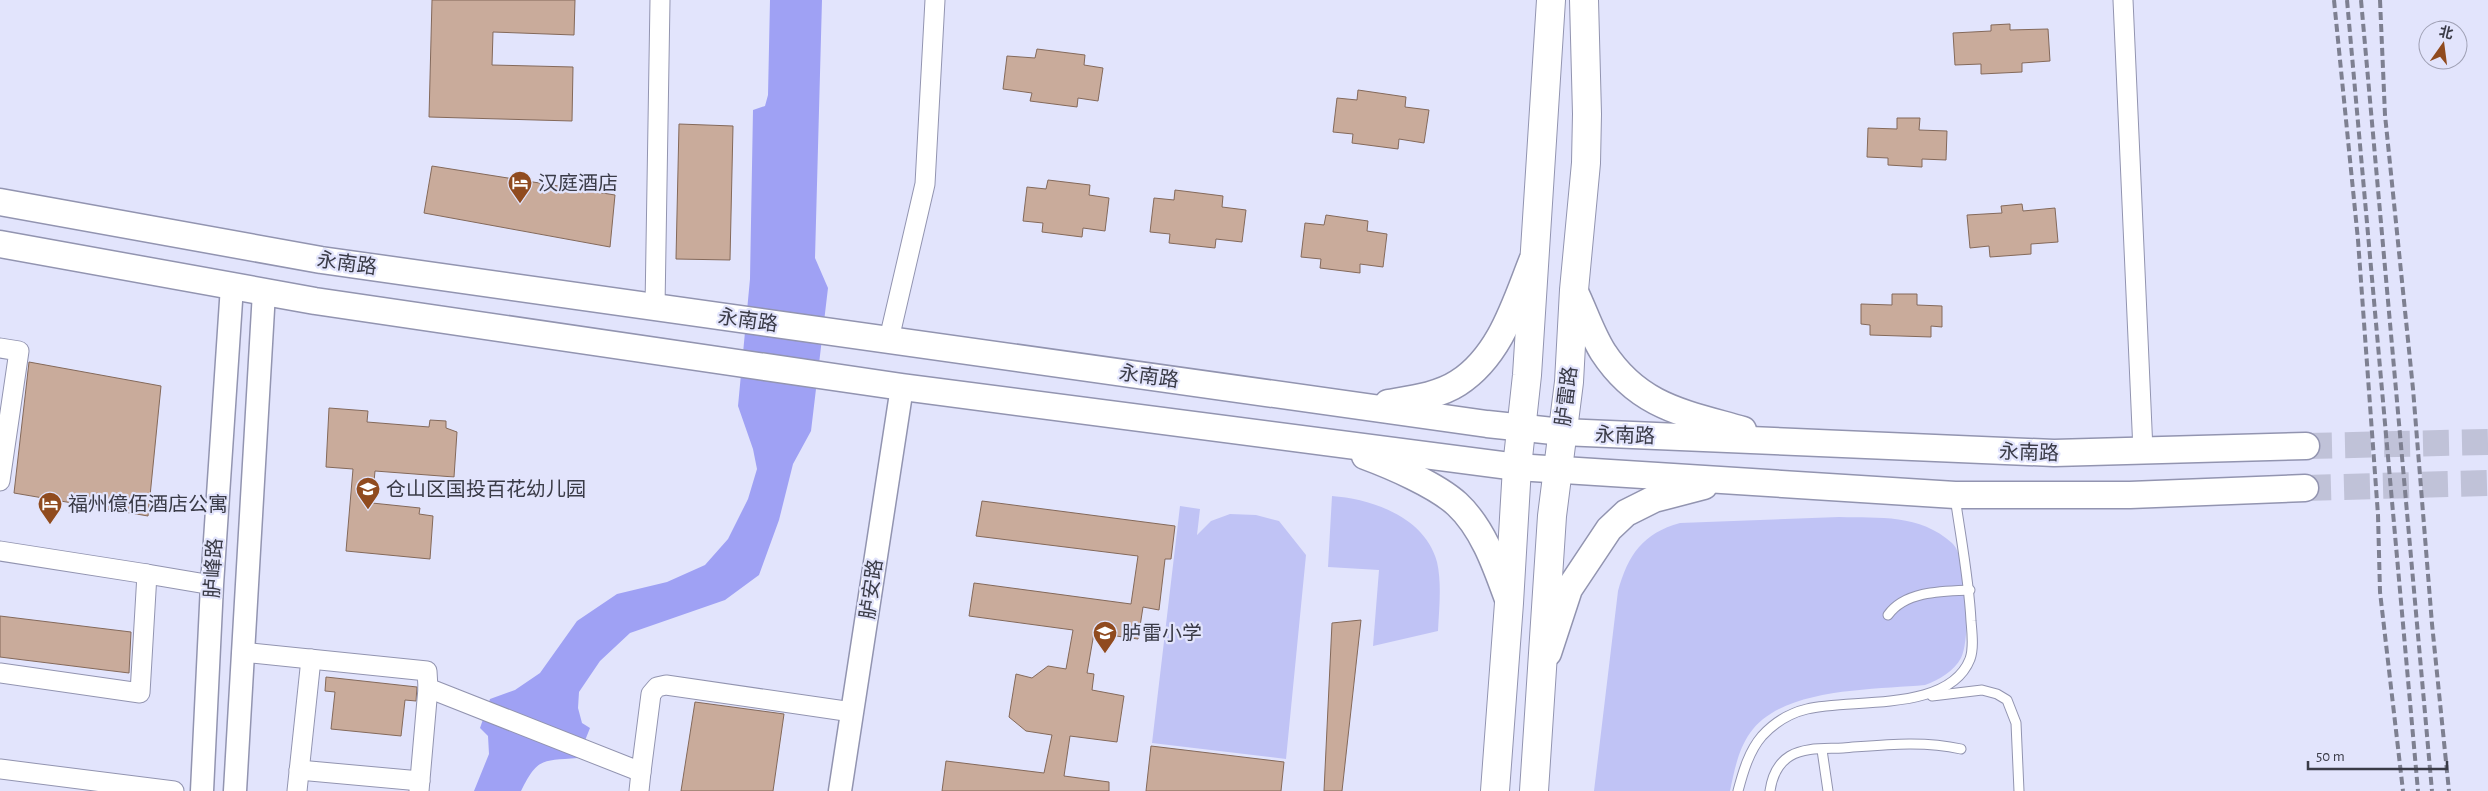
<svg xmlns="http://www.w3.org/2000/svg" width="2488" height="791" viewBox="0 0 2488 791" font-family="'Alegreya Sans','Noto Sans SC',sans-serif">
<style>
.green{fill:#c0c3f5}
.water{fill:#9fa1f4}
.building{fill:#c9ab9b;stroke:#84695a}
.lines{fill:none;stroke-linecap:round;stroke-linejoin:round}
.secondary-tunnel{stroke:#c0c2d8;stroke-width:26;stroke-dasharray:26 13;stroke-linecap:butt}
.service-casing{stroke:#9294b0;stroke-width:11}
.minor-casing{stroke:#9294b0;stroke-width:21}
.tertiary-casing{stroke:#9294b0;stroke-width:25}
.secondary-casing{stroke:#9294b0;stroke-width:29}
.primary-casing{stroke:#9294b0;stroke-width:30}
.service{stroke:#fff;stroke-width:9}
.minor{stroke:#fff;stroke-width:19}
.tertiary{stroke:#fff;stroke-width:22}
.secondary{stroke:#fff;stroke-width:26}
.primary{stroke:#fff;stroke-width:28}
.rail{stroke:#7e8091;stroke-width:4;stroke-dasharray:8 4;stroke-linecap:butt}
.labels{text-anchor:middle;stroke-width:4.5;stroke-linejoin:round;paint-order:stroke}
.poi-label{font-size:20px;fill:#3a3b47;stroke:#e2e4fc;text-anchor:start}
.street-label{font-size:20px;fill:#3a3b47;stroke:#e2e4fc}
</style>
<rect width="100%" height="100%" fill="#e2e4fc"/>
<g class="green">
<path d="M1332 496C1372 499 1425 517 1437 562 1442 584 1439 609 1438 631L1373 646 1379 570 1328 567Z"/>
<polygon points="1180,506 1200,509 1197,535 1211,521 1230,514 1256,515 1279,521 1306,555 1286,759 1152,743"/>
<path d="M1839 517C1879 518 1920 514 1952 543 1968 557 1971 638 1961 658 1954 671 1939 680 1925 685 1874 690 1782 687 1750 733 1738 750 1734 772 1730 791H1594L1618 591C1628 555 1643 533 1680 523Z"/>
</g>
<path class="water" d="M770 0H822L815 258 828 288 811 431 793 464 779 520 759 575 725 600 630 633 600 661 579 692 578 708 582 723 590 728 578 758C542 761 538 757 521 791H474L489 754 488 736 480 728 490 699 515 690 540 673 577 621 617 594 667 582 705 565 728 539 748 499 757 469 753 449 738 406 750 279 753 110 765 106 768 95Z"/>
<g class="building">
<polygon points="432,0 575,0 574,35 493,32 492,65 573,67 572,121 429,117"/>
<polygon points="2010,24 2010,30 2048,29 2050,61 2022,63 2022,72 1981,74 1981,64 1955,65 1953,33 1991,31 1991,25"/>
<polygon points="1037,49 1085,55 1084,65 1103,68 1098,101 1078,98 1077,107 1030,101 1032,93 1003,89 1007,56 1035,58"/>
<polygon points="1358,90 1406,97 1405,107 1429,110 1424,143 1399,139 1398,149 1352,143 1353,134 1333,132 1337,98 1357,100"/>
<polygon points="1897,118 1920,118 1919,130 1947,131 1946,160 1922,159 1922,167 1888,165 1888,158 1867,157 1868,128 1897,129"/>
<polygon points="679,124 733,126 730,260 676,259"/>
<polygon points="432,166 615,195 610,247 424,213"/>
<polygon points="1048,180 1090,185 1089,195 1109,198 1105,231 1083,228 1082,237 1042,232 1043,223 1023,221 1027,187 1046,189"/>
<polygon points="1175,190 1223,196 1222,207 1246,210 1242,242 1216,239 1215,248 1169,243 1170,234 1150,232 1154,198 1174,200"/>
<polygon points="2022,204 2023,211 2055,208 2058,242 2031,244 2031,254 1990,257 1989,246 1970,248 1967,215 2002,213 2001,206"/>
<polygon points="1326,215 1368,221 1367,231 1387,234 1383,267 1360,264 1360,273 1320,268 1321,259 1301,257 1305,223 1324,225"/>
<polygon points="1892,294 1917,294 1917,305 1942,306 1942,327 1931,326 1931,337 1870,335 1870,325 1861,324 1861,304 1892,305"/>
<polygon points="29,362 161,386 148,516 14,493"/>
<polygon points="329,408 368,411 367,422 429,427 430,420 446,421 446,428 457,432 454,477 375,471 372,503 420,508 419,514 433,516 430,559 346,551 353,469 326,467"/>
<polygon points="982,501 1175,526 1171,559 1165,559 1159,610 1143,607 1138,639 1094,633 1087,673 1094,674 1092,690 1124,696 1117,742 1070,736 1064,776 1109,782 1109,791 942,791 946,761 1044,773 1052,735 1026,731 1009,717 1016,674 1032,678 1048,666 1066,669 1073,630 969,616 974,583 1131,604 1138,556 976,536"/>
<polygon points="0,616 131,632 129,673 0,657"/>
<polygon points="1361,620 1342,791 1324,791 1332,623"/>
<polygon points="326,677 417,687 416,701 405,700 401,736 331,729 335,692 325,691"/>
<polygon points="695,702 784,714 773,791 681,791"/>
<polygon points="1151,746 1284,762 1281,791 1146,791"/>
</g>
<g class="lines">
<g class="secondary-tunnel">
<polyline points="2306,446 2488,442"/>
<polyline points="2305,488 2488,483"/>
</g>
<defs>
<g id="service">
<path d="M1888 615C1905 591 1942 591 1970 590"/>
<polyline points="1932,696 1982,690 1997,694 2007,700 2016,723 2019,791"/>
<polyline points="1822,750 1828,791"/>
<path d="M1738 791C1743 772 1749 751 1762 736 1774 723 1790 713 1807 709 1852 698 1949 713 1970 659 1974 648 1972 633 1971 621 1969 580 1961 539 1955 497"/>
<path d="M1770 791C1772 777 1777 764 1790 756 1805 747 1826 749 1843 748 1882 745 1922 740 1961 749"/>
</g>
<g id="minor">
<polyline points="2123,0 2143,451"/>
<polyline points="655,307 660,0"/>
<polyline points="889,339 925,184 935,0"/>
<polyline points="0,348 19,351 0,481"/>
<polyline points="0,551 147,574 140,693 0,673"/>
<polyline points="147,574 212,585"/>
<polyline points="242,652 427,671 428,688 641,772 651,694 657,687 666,685 852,712"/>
<polyline points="0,769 174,791"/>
<polyline points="299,770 420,781"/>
<polyline points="297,791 311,659"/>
<polyline points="419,791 428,688"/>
<polyline points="639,791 641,772"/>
</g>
<g id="tertiary">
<polyline points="202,791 212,585 232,286"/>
<polyline points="235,791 264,292"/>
<polyline points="840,791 902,387"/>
</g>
<g id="secondary">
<polyline points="0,202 321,260 1487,424 1562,432 2054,453 2306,446"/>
<polyline points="0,244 315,301 902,387 1517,467 1955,495 2130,495 2305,488"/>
<path d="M1574 290C1584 310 1591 333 1603 352 1639 407 1684 413 1743 430"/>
<path d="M1388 403C1411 399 1438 396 1458 383 1500 356 1515 304 1532 261"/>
<path d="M1365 456C1392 466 1436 485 1457 504 1484 529 1497 569 1509 602"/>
<polyline points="1548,653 1569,589 1609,529 1626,513 1654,499 1704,486"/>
</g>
<g id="primary">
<polyline points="1495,791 1509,603 1517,467 1527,375 1551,0"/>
<polyline points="1534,791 1552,516 1569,382 1574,290 1586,163 1587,114 1584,0"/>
</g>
</defs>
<use href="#service" class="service-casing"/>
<use href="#minor" class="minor-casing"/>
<use href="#tertiary" class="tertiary-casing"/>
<use href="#secondary" class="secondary-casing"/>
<use href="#primary" class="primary-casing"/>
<use href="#service" class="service"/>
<use href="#minor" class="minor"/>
<use href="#tertiary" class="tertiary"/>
<use href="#secondary" class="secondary"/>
<use href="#primary" class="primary"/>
<g class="rail">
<polyline points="2334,0 2358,240 2378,515 2380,592 2403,791"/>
<polyline points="2347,0 2418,791"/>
<polyline points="2361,0 2432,791"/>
<polyline points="2380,0 2385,115 2413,389 2432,624 2449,791"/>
</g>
</g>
<defs>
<symbol id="hotel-pin" viewBox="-11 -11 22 30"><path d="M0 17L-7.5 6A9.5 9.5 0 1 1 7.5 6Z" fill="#904b1f" stroke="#e2e4fc"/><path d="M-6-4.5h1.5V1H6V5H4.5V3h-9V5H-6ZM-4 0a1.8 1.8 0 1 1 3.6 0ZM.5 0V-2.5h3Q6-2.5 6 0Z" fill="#fff"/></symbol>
<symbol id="school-pin" viewBox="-11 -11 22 30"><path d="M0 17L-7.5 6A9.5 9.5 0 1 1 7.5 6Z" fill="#904b1f" stroke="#e2e4fc"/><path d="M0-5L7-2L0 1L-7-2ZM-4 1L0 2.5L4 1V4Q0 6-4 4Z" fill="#fff"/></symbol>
</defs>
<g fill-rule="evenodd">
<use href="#hotel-pin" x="506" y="169" width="28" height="38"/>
<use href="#school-pin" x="354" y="475" width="28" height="38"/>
<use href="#hotel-pin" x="36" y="490" width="28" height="38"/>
<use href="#school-pin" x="1091" y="619" width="28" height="38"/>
</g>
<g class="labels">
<g class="poi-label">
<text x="538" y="190">汉庭酒店</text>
<text x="386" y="496">仓山区国投百花幼儿园</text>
<text x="68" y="511">福州億佰酒店公寓</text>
<text x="1122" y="640">胪雷小学</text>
</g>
<g class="street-label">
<text transform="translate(347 263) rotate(8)" y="7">永南路</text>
<text transform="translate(748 320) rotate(8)" y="7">永南路</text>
<text transform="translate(1149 376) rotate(8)" y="7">永南路</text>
<text transform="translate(1566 396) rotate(-83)" y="7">胪雷路</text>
<text transform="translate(1625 435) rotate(2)" y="7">永南路</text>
<text transform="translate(2029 452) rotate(2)" y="7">永南路</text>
<text transform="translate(213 568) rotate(-87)" y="7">胪峰路</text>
<text transform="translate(871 589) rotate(-82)" y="7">胪安路</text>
</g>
</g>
<g transform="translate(2443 45) rotate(14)"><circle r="24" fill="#e2e4fc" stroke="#9fa0b4"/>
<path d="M0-4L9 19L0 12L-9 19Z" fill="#904b1f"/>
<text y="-8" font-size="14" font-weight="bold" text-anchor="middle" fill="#3a3b47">北</text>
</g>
<path d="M2308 761v8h139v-8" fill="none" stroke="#3a3b47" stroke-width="2.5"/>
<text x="2316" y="761" font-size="15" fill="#3a3b47" stroke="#e2e4fc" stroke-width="4" paint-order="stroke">50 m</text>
</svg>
